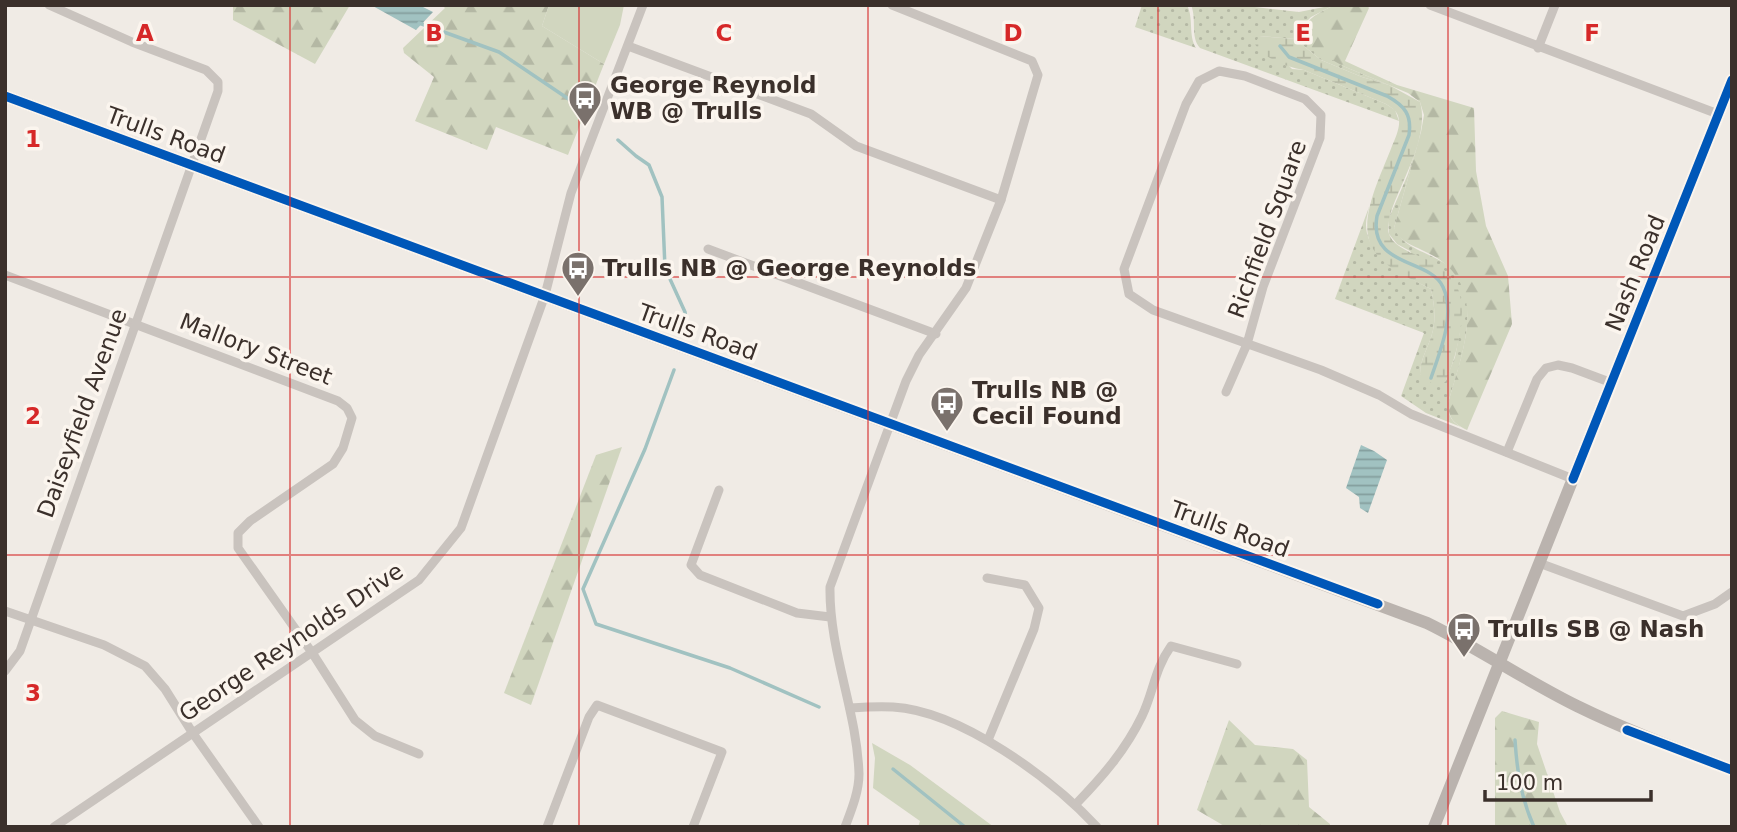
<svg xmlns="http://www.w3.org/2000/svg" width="1737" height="832" viewBox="0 0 1737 832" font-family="'DejaVu Sans',sans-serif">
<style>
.grass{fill:url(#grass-dots)}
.forest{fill:url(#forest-firs)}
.wetland{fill:url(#wetland-marsh)}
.park{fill:#d1d6bf}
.water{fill:url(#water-rules)}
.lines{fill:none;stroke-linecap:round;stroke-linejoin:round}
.stream{stroke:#a1c2c1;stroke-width:3.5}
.street{stroke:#c9c3be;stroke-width:9}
.secondary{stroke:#bab3ae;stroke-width:12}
.cycleway-casing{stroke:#fbf5ee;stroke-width:13}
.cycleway{stroke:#0057b8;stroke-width:9}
.grid{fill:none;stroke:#d62828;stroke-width:2;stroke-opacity:0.55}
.labels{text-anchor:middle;stroke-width:7;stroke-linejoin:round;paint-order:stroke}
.poi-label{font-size:23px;font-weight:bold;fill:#3b302b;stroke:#fbf5ee;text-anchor:start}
.street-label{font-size:23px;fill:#3b302b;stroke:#fbf5ee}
.grid-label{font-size:23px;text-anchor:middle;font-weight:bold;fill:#d62828;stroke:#fbf5ee;stroke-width:7;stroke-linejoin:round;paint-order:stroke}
</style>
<defs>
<pattern id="grass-dots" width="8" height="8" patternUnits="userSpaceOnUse" patternTransform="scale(1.75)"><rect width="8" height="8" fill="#d1d6bf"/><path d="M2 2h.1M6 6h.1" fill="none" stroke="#b4b8a4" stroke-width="1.8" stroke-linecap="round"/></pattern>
<pattern id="forest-firs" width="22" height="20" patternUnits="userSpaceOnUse" patternTransform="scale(1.75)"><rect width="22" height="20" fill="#d1d6bf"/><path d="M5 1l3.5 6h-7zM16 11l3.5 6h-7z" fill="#b4b8a4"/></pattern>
<pattern id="wetland-marsh" width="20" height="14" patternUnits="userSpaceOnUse" patternTransform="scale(1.75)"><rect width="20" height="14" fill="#d1d6bf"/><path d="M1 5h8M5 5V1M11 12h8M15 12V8" fill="none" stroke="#b4b8a4"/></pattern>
<pattern id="water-rules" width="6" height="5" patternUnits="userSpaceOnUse" patternTransform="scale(1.75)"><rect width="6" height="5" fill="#a1c2c1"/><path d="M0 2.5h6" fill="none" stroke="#849e9d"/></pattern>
</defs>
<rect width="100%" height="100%" fill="#f0ebe5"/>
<g class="grass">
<path d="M1142 5H1187C1194 19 1188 35 1196 48L1135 27Z"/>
<path d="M1191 5H1237L1299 12 1334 5 1311 17 1306 22 1343 66 1389 85 1362 77 1321 60 1295 39 1259 36 1292 69 1304 70 1386 104 1395 110 1399 121 1200 48C1190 37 1197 19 1191 5Z"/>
<path d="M1421 132 1394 228C1397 232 1400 237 1404 241 1417 252 1437 256 1451 268 1485 298 1458 368 1448 403 1449 416 1450 420 1461 427L1426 413 1401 396 1424 333 1335 299 1369 207C1368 213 1366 219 1366 224 1365 256 1407 277 1431 289 1434 303 1436 316 1433 330 1430 345 1420 358 1420 374L1445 382 1455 357 1460 331 1410 251 1397 244 1389 234 1388 220 1408 174Z"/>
</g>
<g class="forest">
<polygon points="233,5 350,5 315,64 233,20"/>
<polygon points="442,5 549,5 542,26 604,64 568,155 496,127 487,150 415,121 434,77 404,53 403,48 445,8"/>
<path d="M1334 5H1367L1369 8 1345 61 1397 85 1474 108 1476 171 1486 226 1508 276 1512 324 1467 430C1453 423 1449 419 1448 403 1463 350 1491 284 1428 253 1415 246 1399 242 1394 228L1421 132 1424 115 1420 102 1408 93 1343 66 1313 49 1302 39C1302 19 1318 14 1334 5Z"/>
<polygon points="622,447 531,705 504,693 596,455"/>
<polygon points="1502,711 1539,722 1537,744 1560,812 1568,827 1495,827 1495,718"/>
<polygon points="1229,720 1255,745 1293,749 1307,760 1309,807 1330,824 1330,827 1226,827 1197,810"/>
</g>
<path class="wetland" d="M1259 36 1295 39 1321 60 1362 77 1389 85 1420 102C1433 146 1380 210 1389 234 1394 249 1419 255 1432 262 1443 268 1454 277 1458 289 1468 313 1456 360 1445 382 1433 387 1428 382 1420 374 1420 358 1430 345 1433 330 1436 316 1434 303 1431 289 1410 278 1382 268 1371 245 1358 218 1382 173 1392 146 1395 139 1400 128 1399 120 1398 111 1392 108 1386 104L1304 70C1289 68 1262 58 1255 44Z"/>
<g class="park">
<polygon points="549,5 624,5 620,25 604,64 542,26"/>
<polygon points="872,743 910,765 994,827 918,827 920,821 873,788 875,758"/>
</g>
<g class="water">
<polygon points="371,5 419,5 433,12 416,30"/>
<polygon points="1361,445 1374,451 1387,460 1368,513 1360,508 1359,497 1346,488"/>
</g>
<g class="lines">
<g class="stream">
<polyline points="419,23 499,52 576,104"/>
<path d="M1280 46 1289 57 1387 96C1405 106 1412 115 1409 135L1377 216C1368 268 1430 258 1443 287 1456 315 1440 351 1431 378"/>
<polyline points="618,140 636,156 649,165 662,197 665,268 685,312 688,332"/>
<polyline points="674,370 645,449 583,589 596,624 730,668 819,707"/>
<path d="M1515 740C1517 771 1521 798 1534 827"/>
<polyline points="893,769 965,827"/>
</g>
<g class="street">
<polyline points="1430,5 1718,114"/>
<polyline points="628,46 811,114 856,146 1001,200"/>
<polyline points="1538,48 1555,5"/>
<polyline points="708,249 936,334"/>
<polyline points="5,275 338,401 347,408 352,418 343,448 333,464 250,521 238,533 238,548 313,654 355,720 375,736 419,754"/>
<polyline points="1226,392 1247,344 1263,287 1320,138 1321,115 1305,99 1245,76 1219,71 1199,81 1186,104 1124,269 1129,294 1153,310 1321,370 1379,395 1411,414 1573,479"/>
<polyline points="1507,452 1537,379 1546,368 1558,365 1572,368 1612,383"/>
<polyline points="719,490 691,565 700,575 797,613 830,617"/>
<polyline points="1539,563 1683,616 1715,604 1732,592"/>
<polyline points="987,578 1025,585 1039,608 1034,629 988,740"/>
<polyline points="5,611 104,645 145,666 165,689 192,732 259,827"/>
<polyline points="5,671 20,651 218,91 218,82 206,70 132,42 49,5"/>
<path d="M850 708C864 707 879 706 893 707 961 711 1052 779 1097 827"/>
<path d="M1076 804C1102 777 1125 751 1142 716 1154 691 1154 670 1171 646L1237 664"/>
<polyline points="54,827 419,580 461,528 545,295 571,193 643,5"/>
<polyline points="547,827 589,717 597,705 722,752 693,827"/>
<path d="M845 827C851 811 859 792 859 774 857 711 829 651 830 587L906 381 919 355 966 288 1001 200 1038 75 1032 61 892 5"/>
</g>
<g class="secondary">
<path d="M5 96 1427 623C1478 648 1526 681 1577 706 1628 731 1680 750 1732 770"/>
<polyline points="1434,827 1732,80"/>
</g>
<defs>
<g id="cycleway">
<polyline points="5,96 1378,604"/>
<polyline points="1573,479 1732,80"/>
<polyline points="1627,730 1732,770"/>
</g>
</defs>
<use href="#cycleway" class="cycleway-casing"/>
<use href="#cycleway" class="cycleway"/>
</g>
<path class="grid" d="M290 5V827M579 5V827M868 5V827M1158 5V827M1448 5V827M5 277H1732M5 555H1732"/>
<defs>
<symbol id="bus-pin" viewBox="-11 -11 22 30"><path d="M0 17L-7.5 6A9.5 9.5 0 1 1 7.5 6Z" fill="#7a716c" stroke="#fbf5ee"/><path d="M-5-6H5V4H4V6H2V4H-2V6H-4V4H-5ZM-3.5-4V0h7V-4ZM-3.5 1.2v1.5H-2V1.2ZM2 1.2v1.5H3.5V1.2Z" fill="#fff"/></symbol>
</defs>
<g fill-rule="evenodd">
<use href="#bus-pin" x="566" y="79" width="38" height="52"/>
<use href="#bus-pin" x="559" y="249" width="38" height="52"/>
<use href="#bus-pin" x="928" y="384" width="38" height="52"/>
<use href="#bus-pin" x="1445" y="610" width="38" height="52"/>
</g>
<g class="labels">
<g class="poi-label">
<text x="610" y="93">George Reynold<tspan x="610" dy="26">WB @ Trulls</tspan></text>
<text x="602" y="276">Trulls NB @ George Reynolds</text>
<text x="972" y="398">Trulls NB @<tspan x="972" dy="26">Cecil Found</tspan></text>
<text x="1488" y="637">Trulls SB @ Nash</text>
</g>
<g class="street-label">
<text transform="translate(166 135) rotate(20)" y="8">Trulls Road</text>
<text transform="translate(1267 229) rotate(-70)" y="8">Richfield Square</text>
<text transform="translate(1635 273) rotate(-68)" y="8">Nash Road</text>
<text transform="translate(698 332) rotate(20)" y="8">Trulls Road</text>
<text transform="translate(256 349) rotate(21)" y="8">Mallory Street</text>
<text transform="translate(82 413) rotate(-70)" y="8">Daiseyfield Avenue</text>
<text transform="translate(1230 529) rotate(20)" y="8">Trulls Road</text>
<text transform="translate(291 642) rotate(-34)" y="8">George Reynolds Drive</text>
</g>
</g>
<g class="grid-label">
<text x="145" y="41">A</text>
<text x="434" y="41">B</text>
<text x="724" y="41">C</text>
<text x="1013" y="41">D</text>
<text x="1303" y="41">E</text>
<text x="1592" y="41">F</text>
<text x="33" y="147">1</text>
<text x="33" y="424">2</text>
<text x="33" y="701">3</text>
</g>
<rect width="1737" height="832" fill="none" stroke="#3b302b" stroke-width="14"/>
<path d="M1485 790v10h166v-10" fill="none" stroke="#3b302b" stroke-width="3.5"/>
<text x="1496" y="790" font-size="21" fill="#3b302b" stroke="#fbf5ee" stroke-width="5" paint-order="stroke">100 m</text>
</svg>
